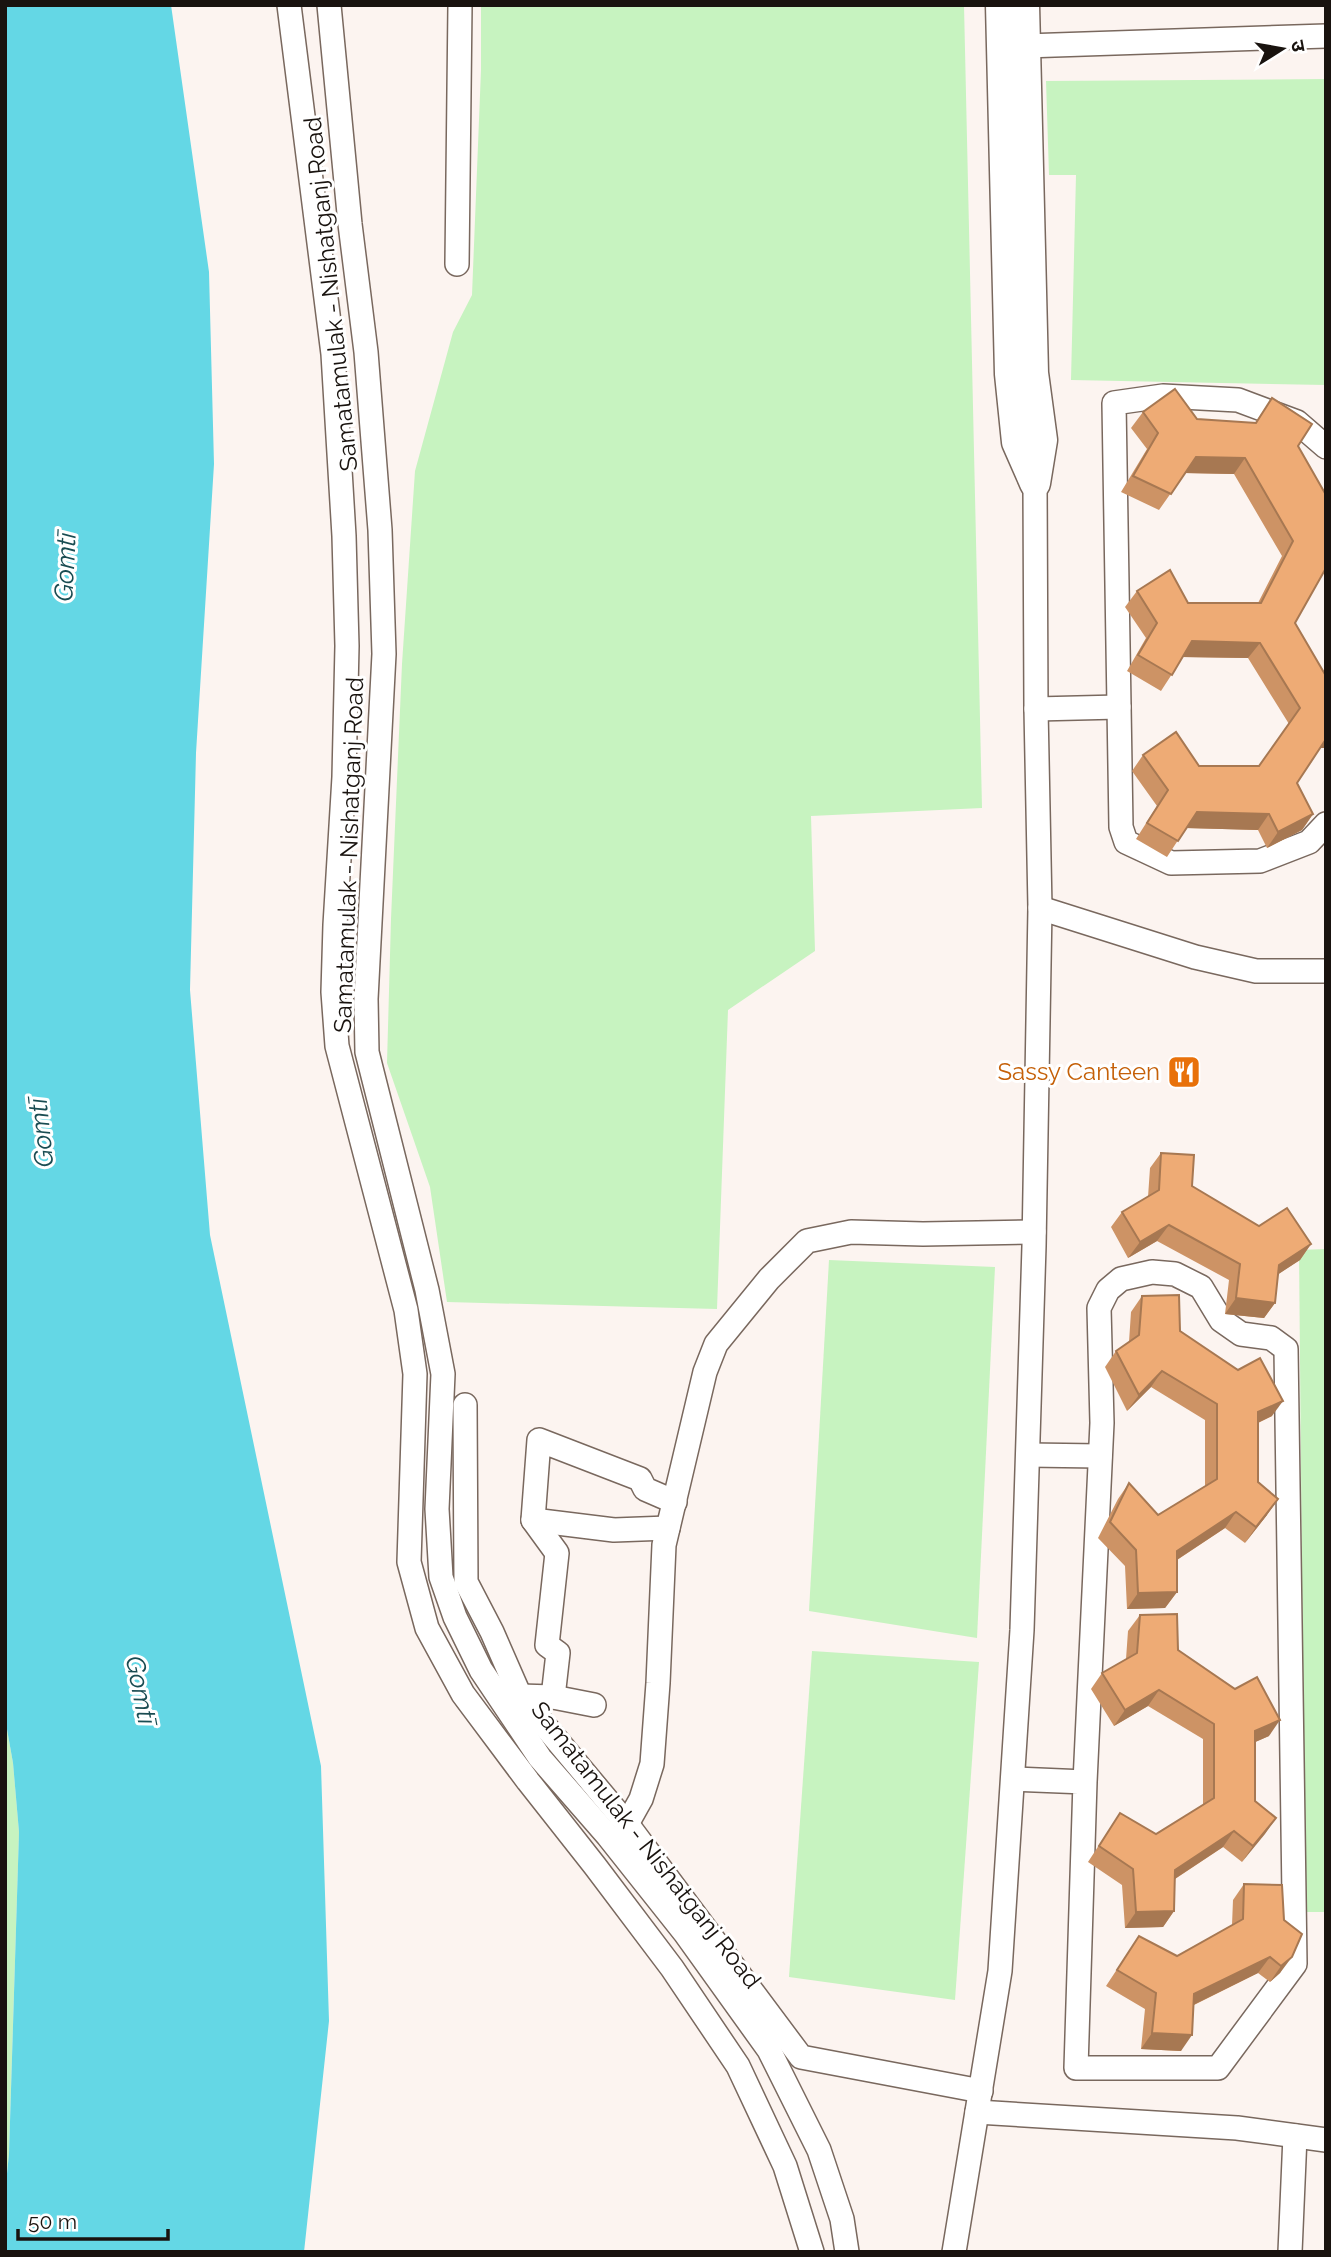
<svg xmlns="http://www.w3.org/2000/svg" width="1331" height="2257" viewBox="0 0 1331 2257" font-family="Raleway,'Noto Sans Devanagari',sans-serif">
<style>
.green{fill:#c7f3c0}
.water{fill:#64d7e5}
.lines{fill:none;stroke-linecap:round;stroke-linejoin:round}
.minor-casing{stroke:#79685e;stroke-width:26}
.major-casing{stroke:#79685e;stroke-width:33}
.minor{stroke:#fff;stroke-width:23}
.major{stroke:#fff;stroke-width:30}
.wall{fill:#cd9365}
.shaded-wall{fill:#a77852}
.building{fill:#eeab75;stroke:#a77852;stroke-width:2}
.labels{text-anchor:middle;stroke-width:6;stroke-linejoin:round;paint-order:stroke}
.street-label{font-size:24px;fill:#19130f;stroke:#fff}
.food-label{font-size:24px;fill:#c56008;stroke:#fff;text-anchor:end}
.water-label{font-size:26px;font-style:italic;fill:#194c52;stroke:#fff}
</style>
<rect width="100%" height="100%" fill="#fcf4f0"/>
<g class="green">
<polygon points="481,5 964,5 982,808 811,816 815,951 728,1010 717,1309 447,1302 430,1187 387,1063 391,919 402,664 415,471 453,332 472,295 481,70"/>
<polygon points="1326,79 1326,385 1071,380 1076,175 1049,175 1046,81"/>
<polygon points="1326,1249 1326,1912 1305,1912 1299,1250"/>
<polygon points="829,1260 995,1267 977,1638 809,1611"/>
<polygon points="812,1651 979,1662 955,2000 789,1977"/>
<polygon points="5,1718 13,1763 19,1832 9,2154 5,2193"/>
</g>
<polygon class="water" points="5,5 171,5 209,272 214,464 196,753 190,990 210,1235 321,1766 329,2021 304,2252 5,2252 5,2193 9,2154 19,1832 13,1763 5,1718"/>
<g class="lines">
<defs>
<g id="minor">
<polyline points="289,5 333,354 344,536 347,646 344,777 335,925 333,992 337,1046 406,1310 415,1374 409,1562 427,1628 463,1694 528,1781 595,1866 672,1968 738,2066 785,2166 812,2252"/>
<polyline points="329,5 350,224 366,352 380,530 384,654 366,999 367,1052 427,1290 443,1374 437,1509 441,1577 455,1617 481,1670 540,1758 608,1836 685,1933 769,2050 819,2150 842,2219 847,2252"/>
<polyline points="1025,46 1326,36"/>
<polyline points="457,264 460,5"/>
<polyline points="1326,447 1297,422 1238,400 1163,396 1114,403 1121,827 1126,842 1171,863 1260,861 1309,842 1326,824"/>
<polyline points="1036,709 1119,707"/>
<polyline points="1040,908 1195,957 1256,971 1326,971"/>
<polyline points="465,1405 466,1582 492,1632 520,1696 627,1824 801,2057 981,2091"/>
<polyline points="1028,1455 1100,1456"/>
<polyline points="533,1520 614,1530 668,1528"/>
<polyline points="520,1696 553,1697 558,1653 547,1645 557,1553 533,1520 539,1440 640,1479 645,1489 675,1502"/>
<polyline points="553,1697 594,1705"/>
<polyline points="1013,1779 1085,1782 1076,2068 1218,2068 1295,1964 1286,1349 1271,1338 1241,1334 1221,1320 1201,1287 1175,1274 1152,1272 1121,1279 1108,1290 1099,1308 1102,1423 1085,1782"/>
<polyline points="627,1824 641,1799 652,1764 658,1683 664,1545 705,1372 716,1344 769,1279 807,1241 851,1232 923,1234 1034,1232"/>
<polyline points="977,2112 1237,2128 1326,2140"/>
<polyline points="954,2252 1000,1971 1022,1630 1034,1246 1040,908 1036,709 1035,483"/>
<polyline points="1290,2252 1295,2136"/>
</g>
<polyline id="major" points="1001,5 1010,374 1017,442 1035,483 1042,440 1033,373 1024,5"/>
</defs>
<use href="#minor" class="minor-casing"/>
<use href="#major" class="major-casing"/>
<use href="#minor" class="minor"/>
<use href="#major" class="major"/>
</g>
<g class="wall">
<polygon points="1272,398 1298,446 1295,623 1326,676 1326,748 1320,748 1297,783 1313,814 1302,830 1267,848 1258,830 1186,828 1167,857 1136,839 1157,806 1132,771 1143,755 1199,766 1259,766 1289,724 1248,658 1183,657 1161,691 1127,671 1146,638 1125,607 1137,591 1188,603 1258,603 1282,556 1234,474 1185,473 1159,510 1121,492 1147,449 1131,428 1143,412 1197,419 1255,423"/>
<polygon points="1161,1153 1192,1186 1259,1226 1311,1244 1300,1260 1278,1274 1275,1303 1264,1318 1225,1314 1229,1280 1157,1241 1128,1258 1111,1227 1122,1212 1148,1197 1150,1168"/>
<polygon points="1142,1296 1272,1416 1258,1423 1258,1482 1267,1515 1245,1543 1225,1528 1177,1560 1177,1592 1165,1608 1127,1609 1125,1566 1098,1538 1118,1499 1129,1483 1158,1515 1205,1486 1205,1420 1151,1387 1127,1411 1105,1367 1116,1351 1129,1342 1131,1312"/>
<polygon points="1140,1615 1269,1736 1255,1742 1255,1801 1276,1818 1242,1862 1223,1847 1175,1879 1174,1911 1163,1927 1125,1928 1122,1885 1088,1862 1120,1813 1156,1834 1203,1805 1203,1739 1148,1706 1114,1726 1091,1689 1102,1673 1126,1659 1128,1631"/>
<polygon points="1244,1884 1284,1920 1302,1934 1280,1973 1270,1982 1258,1973 1194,2005 1181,2051 1141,2049 1145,2009 1106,1986 1139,1936 1177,1956 1232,1925 1233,1900"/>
</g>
<g class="shaded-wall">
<polygon points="1196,457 1245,458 1234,474 1184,473"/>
<polygon points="1192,641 1260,643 1248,658 1181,657"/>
<polygon points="1326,739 1326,748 1319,748"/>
<polygon points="1197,812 1269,814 1258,830 1186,828"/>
<polygon points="1313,814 1302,830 1267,848 1278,832"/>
<polygon points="1169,1225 1157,1241 1128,1258 1140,1242"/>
<polygon points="1311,1244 1300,1260 1268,1281 1279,1265"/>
<polygon points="1236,1298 1275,1303 1264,1318 1225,1314"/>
<polygon points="1162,1371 1151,1387 1127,1411 1139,1395"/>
<polygon points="1283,1401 1272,1416 1247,1428 1258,1412"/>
<polygon points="1278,1499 1267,1515 1245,1543 1256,1527"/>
<polygon points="1236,1512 1225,1528 1166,1567 1177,1551"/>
<polygon points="1177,1592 1165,1608 1127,1609 1138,1593"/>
<polygon points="1159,1690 1148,1706 1114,1726 1125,1710"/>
<polygon points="1280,1720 1269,1736 1244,1747 1255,1731"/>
<polygon points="1276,1818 1265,1834 1242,1862 1253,1846"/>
<polygon points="1234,1831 1223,1847 1164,1886 1175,1870"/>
<polygon points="1174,1911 1163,1927 1125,1928 1136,1912"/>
<polygon points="1270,1957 1258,1973 1183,2010 1194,1994"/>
<polygon points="1292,1957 1280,1973 1270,1982 1281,1966"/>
<polygon points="1152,2033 1192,2035 1181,2051 1141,2049"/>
</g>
<g class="building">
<polygon points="1175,389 1197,419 1256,423 1272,398 1312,424 1298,446 1326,495 1326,568 1295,623 1326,676 1326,739 1297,783 1313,814 1278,832 1269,814 1197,812 1178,841 1147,823 1168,790 1143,755 1176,732 1199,766 1259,766 1300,708 1260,643 1192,641 1172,675 1138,655 1157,623 1137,591 1170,570 1188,603 1261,603 1293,541 1245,458 1196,457 1171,494 1133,476 1158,433 1143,412"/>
<polygon points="1161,1153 1194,1155 1192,1186 1259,1226 1287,1208 1311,1244 1279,1265 1275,1303 1236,1298 1240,1264 1169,1225 1140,1242 1122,1212 1159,1190"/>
<polygon points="1179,1295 1180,1331 1238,1370 1260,1358 1283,1401 1258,1412 1258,1482 1278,1499 1256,1527 1236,1512 1177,1551 1177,1592 1138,1593 1136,1550 1110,1522 1129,1483 1158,1515 1217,1479 1217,1404 1162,1371 1139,1395 1116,1351 1139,1335 1142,1296"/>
<polygon points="1177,1614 1178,1650 1235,1689 1257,1677 1280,1720 1255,1731 1255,1801 1276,1818 1253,1846 1234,1831 1175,1870 1174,1911 1136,1912 1133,1869 1099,1846 1120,1813 1156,1834 1214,1798 1214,1724 1159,1690 1125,1710 1102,1673 1137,1653 1140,1615"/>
<polygon points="1244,1884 1282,1885 1284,1920 1302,1934 1292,1957 1281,1966 1270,1957 1194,1994 1192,2035 1152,2033 1156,1993 1117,1970 1139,1936 1177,1956 1243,1919"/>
</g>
<defs>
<symbol id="restaurant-square" viewBox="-11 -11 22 22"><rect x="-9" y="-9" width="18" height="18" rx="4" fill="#e8710a" stroke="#fff"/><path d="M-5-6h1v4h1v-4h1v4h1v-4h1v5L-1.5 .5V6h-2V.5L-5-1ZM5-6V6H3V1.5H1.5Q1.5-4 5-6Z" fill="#fff"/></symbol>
</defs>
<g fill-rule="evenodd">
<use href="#restaurant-square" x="1165" y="1053" width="38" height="38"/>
</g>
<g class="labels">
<g class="street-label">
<text transform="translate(331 294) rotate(-96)" y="8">Samatamulak - Nishatganj Road</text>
<text transform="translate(349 855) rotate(-88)" y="8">Samatamulak - Nishatganj Road</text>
<text transform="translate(646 1845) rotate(52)" y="8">Samatamulak - Nishatganj Road</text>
</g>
<g class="food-label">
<text x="1160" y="1080">Sassy Canteen</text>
</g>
<g class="water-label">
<text transform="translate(65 567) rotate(-87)" y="9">Gomtī</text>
<text transform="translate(41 1133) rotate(-96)" y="9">Gomtī</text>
<text transform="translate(141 1690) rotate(79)" y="9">Gomtī</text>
</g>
</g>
<rect width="1331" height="2257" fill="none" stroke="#19130f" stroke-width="14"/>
<g transform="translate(1282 49) rotate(79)" stroke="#ffffff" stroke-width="5" paint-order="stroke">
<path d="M0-5L12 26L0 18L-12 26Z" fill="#19130f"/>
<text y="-10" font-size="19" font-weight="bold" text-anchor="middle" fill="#19130f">उ</text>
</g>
<path d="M18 2229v10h150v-10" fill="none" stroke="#19130f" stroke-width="3.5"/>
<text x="28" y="2229" font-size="21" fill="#19130f" stroke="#ffffff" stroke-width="5" paint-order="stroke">50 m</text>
</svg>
